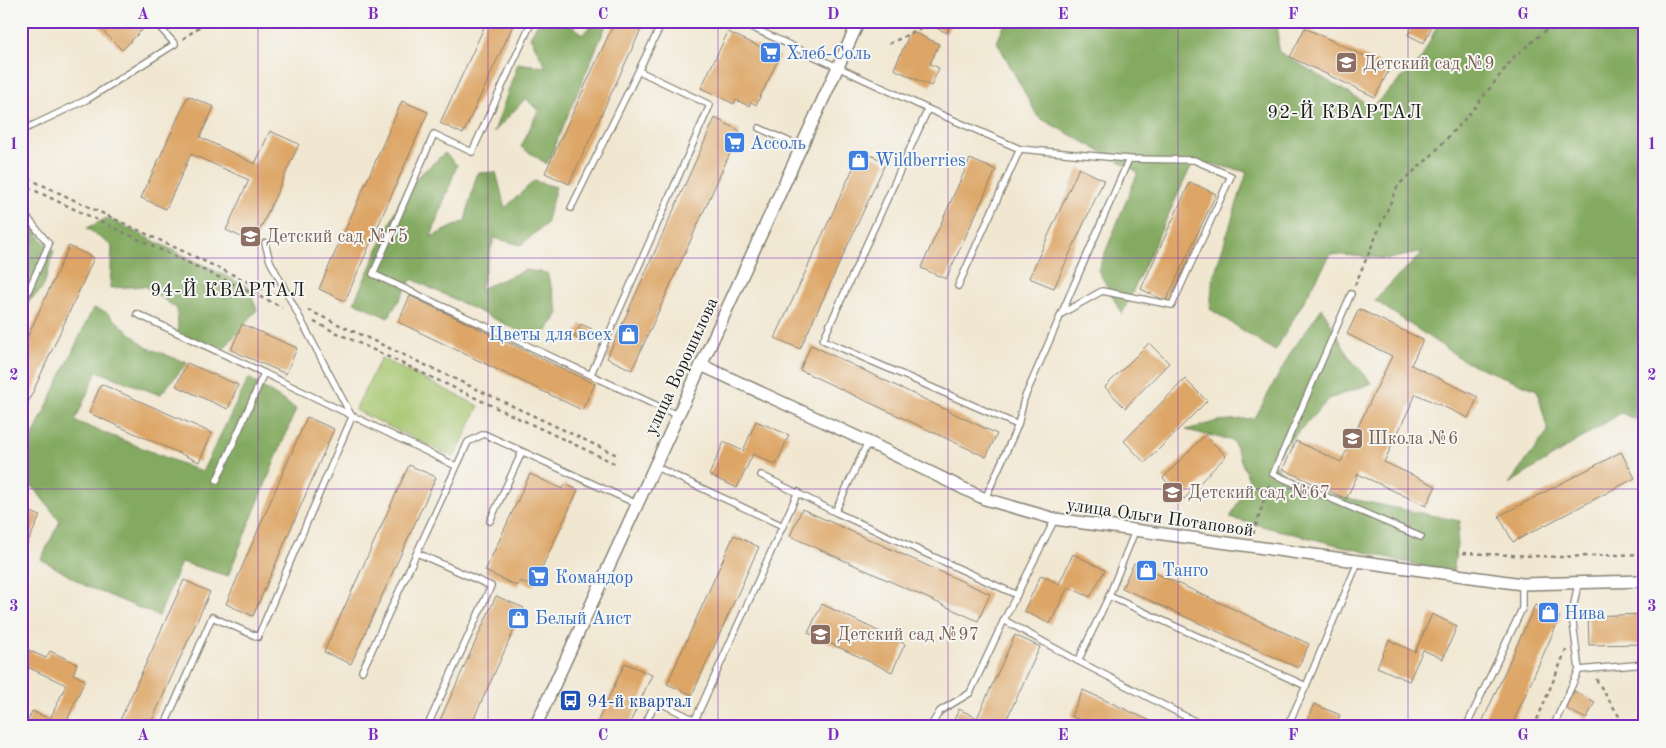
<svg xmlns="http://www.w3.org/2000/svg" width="1666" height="748" viewBox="0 0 1666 748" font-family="'Old Standard TT',serif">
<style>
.green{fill:#a4c46c;stroke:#607044}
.forest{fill:#83aa60;stroke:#50633e}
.building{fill:#dda666}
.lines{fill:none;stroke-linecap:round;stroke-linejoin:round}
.lane-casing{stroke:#868276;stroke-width:8}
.street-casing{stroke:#868276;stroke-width:14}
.path{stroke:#868276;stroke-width:2.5;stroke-dasharray:4 4;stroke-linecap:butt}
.lane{stroke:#fff;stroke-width:5.5}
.street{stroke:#fff;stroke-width:11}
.grid{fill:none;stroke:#7b2cbf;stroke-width:1;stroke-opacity:0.55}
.labels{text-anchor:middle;stroke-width:4;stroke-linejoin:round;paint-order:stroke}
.shop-label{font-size:18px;fill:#366cbe;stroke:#f6f6f2;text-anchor:start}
.education-label{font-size:18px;fill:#785e54;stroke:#f6f6f2;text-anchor:start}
.street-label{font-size:18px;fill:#1c1c1c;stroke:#f6f6f2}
.transit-label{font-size:18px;fill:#164399;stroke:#f6f6f2;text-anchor:start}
.neighbourhood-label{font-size:19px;letter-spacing:1px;fill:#1c1c1c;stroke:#f6f6f2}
.neatline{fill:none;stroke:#7b2cbf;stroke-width:2}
.grid-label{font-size:16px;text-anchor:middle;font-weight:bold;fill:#7b2cbf}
</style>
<rect width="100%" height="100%" fill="#f6f6f2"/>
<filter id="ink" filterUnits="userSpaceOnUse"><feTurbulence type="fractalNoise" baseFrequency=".02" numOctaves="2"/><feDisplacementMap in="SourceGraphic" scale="10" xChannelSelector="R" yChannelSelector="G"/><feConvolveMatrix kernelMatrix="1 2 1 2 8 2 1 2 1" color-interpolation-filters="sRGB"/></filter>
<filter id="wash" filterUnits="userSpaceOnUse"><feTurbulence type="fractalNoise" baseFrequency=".0096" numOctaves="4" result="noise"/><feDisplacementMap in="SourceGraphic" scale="20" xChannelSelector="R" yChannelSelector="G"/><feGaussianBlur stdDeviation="1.12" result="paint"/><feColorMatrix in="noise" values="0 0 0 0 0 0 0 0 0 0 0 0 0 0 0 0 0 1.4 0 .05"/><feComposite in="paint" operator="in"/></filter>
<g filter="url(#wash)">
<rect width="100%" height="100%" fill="#f1e7d1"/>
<polygon class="green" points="381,358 479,406 454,458 355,410"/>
<g class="forest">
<polygon points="539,21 569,21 582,35 595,21 608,21 547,164 521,147 538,111 526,98 494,132 518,63 546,67 530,37"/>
<polygon points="1006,21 1278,21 1278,51 1372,107 1422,58 1439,21 1645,21 1645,424 1621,413 1509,484 1548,431 1537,390 1466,362 1374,300 1423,252 1388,259 1331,254 1275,351 1210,309 1213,278 1247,172 1194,160 1122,314 1098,270 1138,172 1038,117 997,42"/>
<polygon points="445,153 457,165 431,237 465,221 477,173 496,172 505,208 534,181 556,187 546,224 521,245 494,238 480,289 525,270 547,273 559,313 540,341 412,279 388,318 354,302 407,186"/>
<polygon points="21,206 33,218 40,238 54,251 43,288 25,305 21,313"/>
<polygon points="107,218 248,287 257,310 220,353 178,333 177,309 145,286 110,288 112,246 87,228"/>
<polygon points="93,308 106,312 146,347 187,363 160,395 97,371 75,421 202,472 249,378 296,409 228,576 181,562 159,616 86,586 41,559 60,521 21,472 21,461"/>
<polygon points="1322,308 1349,357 1372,383 1329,399 1271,461 1298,488 1460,521 1453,574 1230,518 1249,480 1233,441 1186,430 1218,421 1255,418 1291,352"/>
</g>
<g id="blocks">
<g class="building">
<polygon points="93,21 135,21 143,29 122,50"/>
<polygon points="487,21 515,21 463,134 440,123"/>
<polygon points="615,21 645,21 569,184 545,173"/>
<polygon points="927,21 952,21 947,33 926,23"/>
<polygon points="1415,21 1434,21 1424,43 1408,35"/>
<polygon points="1305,28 1390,68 1375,97 1290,57"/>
<polygon points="911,31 939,44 930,64 939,68 931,86 894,69"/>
<polygon points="728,32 780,56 756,105 751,102 749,106 736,100 734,104 701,88"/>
<polygon points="188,96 214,107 200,137 255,164 270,131 299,144 254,243 226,230 249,180 191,154 166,209 141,198"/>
<polygon points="402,101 428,112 345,301 319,289"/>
<polygon points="715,118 740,131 632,370 607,358"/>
<polygon points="861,151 886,162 800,349 775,338"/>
<polygon points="970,159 996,170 946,279 921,268"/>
<polygon points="1079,168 1104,180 1054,288 1029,278"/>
<polygon points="1190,182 1216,194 1166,301 1141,289"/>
<polygon points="69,246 94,258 21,418 21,351"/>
<polygon points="410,296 595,384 582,410 398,322"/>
<polygon points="1359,309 1423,340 1411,365 1478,397 1468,418 1416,394 1384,462 1436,486 1426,506 1358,474 1346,499 1283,469 1296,441 1341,462 1392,356 1347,334"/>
<polygon points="242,324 297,348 286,374 231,350"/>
<polygon points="581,324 592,329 585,343 574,337"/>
<polygon points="1149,343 1169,363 1125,408 1105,387"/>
<polygon points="811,345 997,434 986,457 800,370"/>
<polygon points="187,363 238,385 228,409 176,386"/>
<polygon points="1185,379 1207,401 1145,463 1124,441"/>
<polygon points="101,384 212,433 199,462 89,413"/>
<polygon points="307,417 334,429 253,616 226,604"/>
<polygon points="756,421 789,435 776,465 753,454 737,488 709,475 724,442 743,451"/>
<polygon points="1205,435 1226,456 1184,499 1163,478"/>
<polygon points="1621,452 1635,478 1513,542 1499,516"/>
<polygon points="409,465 436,477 351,664 324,652"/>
<polygon points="530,474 562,489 565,484 578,490 533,587 520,581 517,586 485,571"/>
<polygon points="21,507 40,516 21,557"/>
<polygon points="802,509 990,594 978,621 790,536"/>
<polygon points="734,535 759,547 692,695 667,684"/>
<polygon points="1073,554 1105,570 1090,597 1068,587 1050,624 1024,611 1041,575 1059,584"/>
<polygon points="1134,563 1309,644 1298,668 1122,588"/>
<polygon points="184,580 210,592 149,727 117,727"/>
<polygon points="496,596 524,608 470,727 437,727"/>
<polygon points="822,604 905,644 892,672 808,633"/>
<polygon points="1535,605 1560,617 1511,727 1480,727"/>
<polygon points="1432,614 1457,626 1443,659 1423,650 1409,681 1377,667 1389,640 1415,652"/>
<polygon points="1645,614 1645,644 1589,645 1588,616"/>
<polygon points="1015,635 1040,647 1003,727 992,727 984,723 982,727 951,727 959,709 977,718"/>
<polygon points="21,647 46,658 50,651 77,664 73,674 85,680 64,727 26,726 32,711 50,719 66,685 21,664"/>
<polygon points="625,663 652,675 628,727 595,727"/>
<polygon points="1083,690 1164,727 1094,727 1071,716"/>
<polygon points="1574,691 1595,702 1586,719 1565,708"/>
<polygon points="1314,704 1340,715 1335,727 1304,727"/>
</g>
</g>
</g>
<g filter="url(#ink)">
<use href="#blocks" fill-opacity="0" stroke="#868276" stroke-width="1"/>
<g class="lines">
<defs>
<g id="lane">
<polyline points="532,21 472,152 434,134 373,274 677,415"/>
<polyline points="738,21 928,109 1020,149 1129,159 1194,160 1231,176 1172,305 1102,291 1061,314"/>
<polyline points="928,109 823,340 1018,425"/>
<polyline points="759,128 801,147"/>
<polyline points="21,131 88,99 175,44 154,21"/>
<polyline points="571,208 663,21"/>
<polyline points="21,210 49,244 21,307"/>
<polyline points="958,286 1020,149"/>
<polyline points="1351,294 1273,474 1421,537"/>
<polyline points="137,314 264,373"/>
<polyline points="591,374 710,105 639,71"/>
<polyline points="654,466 783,526"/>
<polyline points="761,475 835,512 1017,595"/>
<polyline points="217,480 264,373 456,466"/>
<polyline points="985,499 1018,425 1024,399 1129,159"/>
<polyline points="835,512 868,442"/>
<polyline points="490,521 522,452"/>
<polyline points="1135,531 1109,596 1078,661 1206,727"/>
<polyline points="417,553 491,586 427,727"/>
<polyline points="1578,583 1572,615 1579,670 1645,664"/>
<polyline points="1109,596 1306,686"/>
<polyline points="1004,620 1078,661"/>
<polyline points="362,671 468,442 484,434 637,504"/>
<polyline points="695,720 708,727"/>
<polyline points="164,727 212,617 258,637 352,417 270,261 265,243"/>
<polyline points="644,727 656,701 695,720 798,492"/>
<polyline points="930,727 940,711 970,693 1004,620 1055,519"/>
<polyline points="1287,727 1306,686 1358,562"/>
<polyline points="1466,727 1522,609 1522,584"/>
<polyline points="1553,727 1579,670"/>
</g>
<g id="street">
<polyline points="701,365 868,442 985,499 1055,519 1522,584 1645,581"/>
<polyline points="535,727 859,21"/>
</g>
</defs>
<use href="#lane" class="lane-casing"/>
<use href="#street" class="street-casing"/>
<g class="path">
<polyline points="183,39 207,21"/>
<polyline points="889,44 915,31 950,21"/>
<polyline points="21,175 276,295"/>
<polyline points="21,184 282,307"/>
<polyline points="1355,285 1398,185 1429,158 1472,111 1514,57 1557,21"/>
<polyline points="308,310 619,456"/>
<polyline points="314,322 616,464"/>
<polyline points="1253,534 1270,482"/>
<polyline points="1463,553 1560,557 1645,554"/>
<polyline points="1596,679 1625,726"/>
<polyline points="1635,726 1645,709"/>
<polyline points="1534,727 1566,650"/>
</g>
<use href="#lane" class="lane"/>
<use href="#street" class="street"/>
</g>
</g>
<path class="grid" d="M258 21V727M488 21V727M718 21V727M948 21V727M1178 21V727M1408 21V727M21 258H1645M21 489H1645"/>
<defs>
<symbol id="supermarket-square" viewBox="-11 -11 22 22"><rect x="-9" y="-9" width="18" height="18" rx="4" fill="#3f7fe0" stroke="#f6f6f2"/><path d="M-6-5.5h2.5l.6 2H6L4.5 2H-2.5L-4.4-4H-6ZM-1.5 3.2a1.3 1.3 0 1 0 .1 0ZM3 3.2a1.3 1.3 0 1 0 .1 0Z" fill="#fff"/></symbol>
<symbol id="school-square" viewBox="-11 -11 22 22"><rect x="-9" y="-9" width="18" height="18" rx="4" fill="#8d6e63" stroke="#f6f6f2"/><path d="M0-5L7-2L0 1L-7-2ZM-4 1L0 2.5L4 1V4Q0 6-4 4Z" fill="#fff"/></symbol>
<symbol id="shop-square" viewBox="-11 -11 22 22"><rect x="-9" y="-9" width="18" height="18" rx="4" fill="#3f7fe0" stroke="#f6f6f2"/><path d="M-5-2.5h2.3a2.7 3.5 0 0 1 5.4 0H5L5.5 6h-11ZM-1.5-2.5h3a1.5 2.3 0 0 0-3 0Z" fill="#fff"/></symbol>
<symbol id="bus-square" viewBox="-11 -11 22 22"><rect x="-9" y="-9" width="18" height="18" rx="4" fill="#1a4fb4" stroke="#f6f6f2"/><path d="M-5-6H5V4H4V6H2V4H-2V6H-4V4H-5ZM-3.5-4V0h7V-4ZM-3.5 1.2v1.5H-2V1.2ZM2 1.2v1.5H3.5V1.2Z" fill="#fff"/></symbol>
</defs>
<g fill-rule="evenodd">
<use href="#supermarket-square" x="758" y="40" width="25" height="25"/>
<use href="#school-square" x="1334" y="50" width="25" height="25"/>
<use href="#supermarket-square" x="722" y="130" width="25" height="25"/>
<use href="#shop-square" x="846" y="148" width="25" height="25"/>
<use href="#school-square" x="238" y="224" width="25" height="25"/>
<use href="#shop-square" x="616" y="322" width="25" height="25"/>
<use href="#school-square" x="1340" y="426" width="25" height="25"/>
<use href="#school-square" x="1160" y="480" width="25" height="25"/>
<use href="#shop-square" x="1134" y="558" width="25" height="25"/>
<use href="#supermarket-square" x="526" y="564" width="25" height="25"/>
<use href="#shop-square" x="1536" y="600" width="25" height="25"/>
<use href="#shop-square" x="506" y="606" width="25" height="25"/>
<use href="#school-square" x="808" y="622" width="25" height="25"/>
<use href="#bus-square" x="558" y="688" width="25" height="25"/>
</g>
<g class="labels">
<g class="shop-label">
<text x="786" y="59">Хлеб-Соль</text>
<text x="750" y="149">Ассоль</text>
<text x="875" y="166">Wildberries</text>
<text x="612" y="340" text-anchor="end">Цветы для всех</text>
<text x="1162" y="576">Танго</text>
<text x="555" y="583">Командор</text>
<text x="1564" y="619">Нива</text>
<text x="535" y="624">Белый Аист</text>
</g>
<g class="education-label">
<text x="1363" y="69">Детский сад №9</text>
<text x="266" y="242">Детский сад №75</text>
<text x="1368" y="444">Школа №6</text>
<text x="1188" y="498">Детский сад №67</text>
<text x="837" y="640">Детский сад №97</text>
</g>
<g class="street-label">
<text transform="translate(681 366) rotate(-65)" y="6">улица Ворошилова</text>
<text transform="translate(1160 517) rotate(8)" y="6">улица Ольги Потаповой</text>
</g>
<g class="transit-label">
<text x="587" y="707">94-й квартал</text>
</g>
<g class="neighbourhood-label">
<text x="1345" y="118">92-Й КВАРТАЛ</text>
<text x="228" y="296">94-Й КВАРТАЛ</text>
</g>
</g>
<rect width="1666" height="748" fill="none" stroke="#f6f6f2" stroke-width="55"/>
<rect x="28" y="28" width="1610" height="692" class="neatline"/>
<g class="grid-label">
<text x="143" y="19">A</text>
<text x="373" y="19">B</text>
<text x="603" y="19">C</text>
<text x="833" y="19">D</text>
<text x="1063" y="19">E</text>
<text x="1293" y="19">F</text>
<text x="1523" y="19">G</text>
<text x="14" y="149">1</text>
<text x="1652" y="149">1</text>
<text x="14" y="380">2</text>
<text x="1652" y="380">2</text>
<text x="14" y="611">3</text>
<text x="1652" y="611">3</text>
<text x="143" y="740">A</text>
<text x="373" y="740">B</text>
<text x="603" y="740">C</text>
<text x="833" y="740">D</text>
<text x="1063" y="740">E</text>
<text x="1293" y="740">F</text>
<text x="1523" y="740">G</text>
</g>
</svg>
